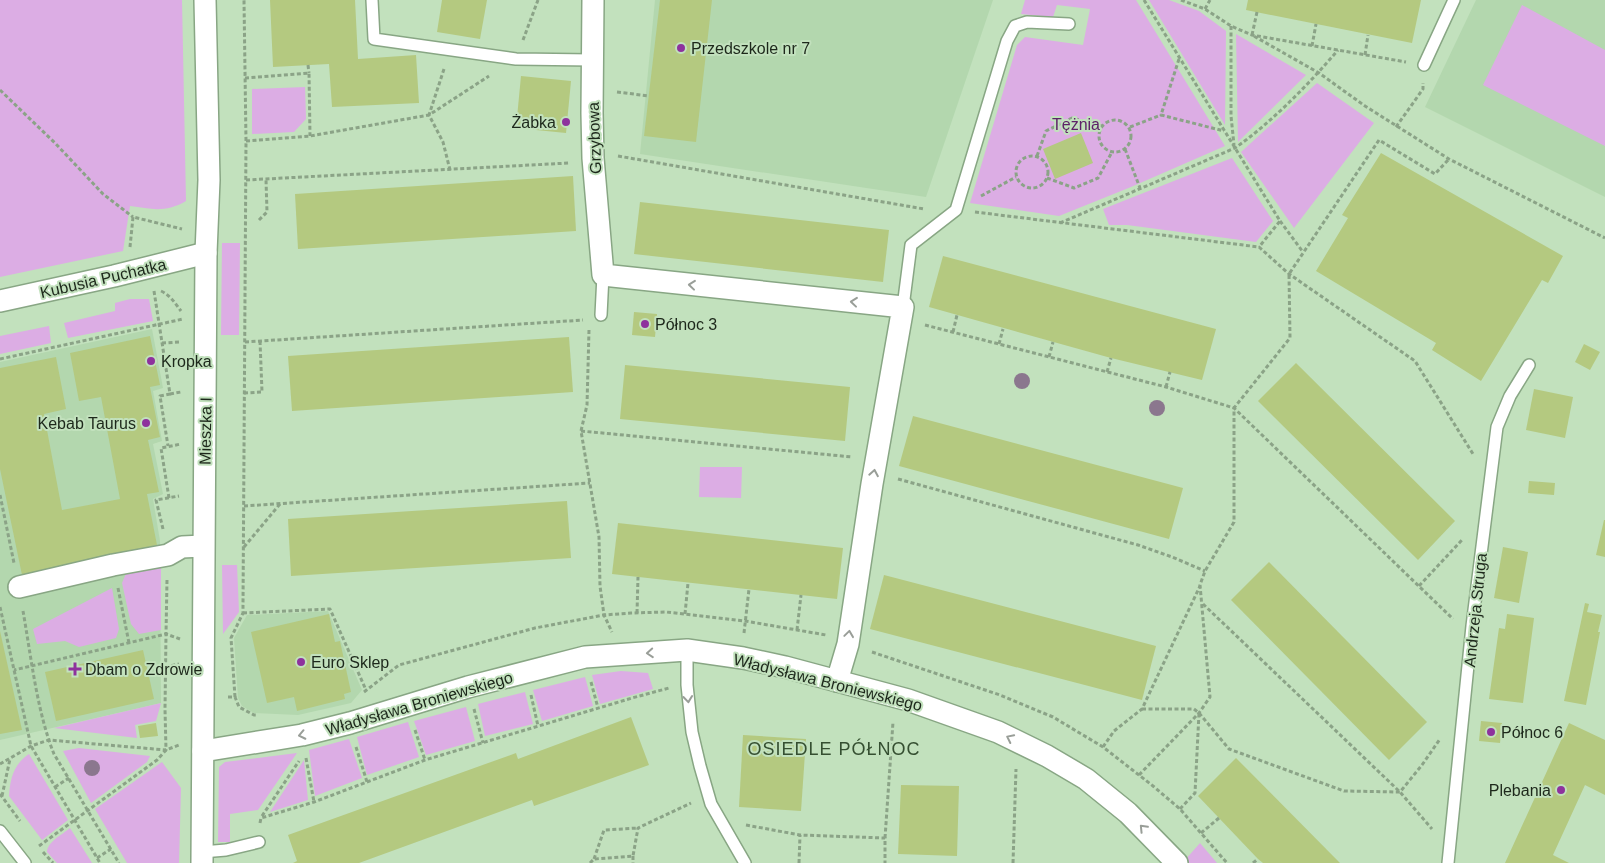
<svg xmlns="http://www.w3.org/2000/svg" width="1605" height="863" viewBox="0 0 1605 863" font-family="Helvetica,sans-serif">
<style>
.built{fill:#b3d7ae}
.green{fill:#dcade4}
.building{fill:#b4c980}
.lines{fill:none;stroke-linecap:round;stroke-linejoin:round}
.lane-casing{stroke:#88a684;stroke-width:14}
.street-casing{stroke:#88a684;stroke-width:24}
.path{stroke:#8ba387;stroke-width:3;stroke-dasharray:4 2.5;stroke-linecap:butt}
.lane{stroke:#fff;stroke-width:11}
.street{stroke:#fff;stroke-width:21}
.tree{fill:#8b778e}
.oneway{stroke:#999e98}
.poi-dot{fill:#8e329d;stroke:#c2e1bd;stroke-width:2}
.labels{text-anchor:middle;stroke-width:4;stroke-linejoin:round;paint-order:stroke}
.poi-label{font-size:16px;fill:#1d281b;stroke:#c2e1bd;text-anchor:start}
.park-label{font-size:16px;fill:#5e2168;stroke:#c2e1bd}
.street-label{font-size:16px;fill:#1d281b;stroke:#c2e1bd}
.neighbourhood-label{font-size:18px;letter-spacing:1px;fill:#354f31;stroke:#c2e1bd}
</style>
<rect width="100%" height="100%" fill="#c2e1bd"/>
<g class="built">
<polygon points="655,0 993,0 926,197 640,154"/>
<polygon points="1476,0 1605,0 1605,197 1425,107"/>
<polygon points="152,329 163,388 153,391 162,441 153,444 163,494 153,499 160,541 161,703 0,740 0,362"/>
<polygon points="328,611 362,690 351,703 298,715 254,713 242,706 238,698 234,638 247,615"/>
</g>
<g class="green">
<path d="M0 0H182L186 201C165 213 152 209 130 206L123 251 0 277Z"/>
<polygon points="1025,0 1136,0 1225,146 1131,187 1059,216 970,203 1017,45 1025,37 1083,45 1090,9 1057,5 1053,17 1021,14"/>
<polygon points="1149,0 1169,0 1199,11 1226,31 1225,125"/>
<polygon points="1522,5 1605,50 1605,146 1483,85"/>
<polygon points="1236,34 1306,75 1238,142"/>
<polygon points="1317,83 1374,123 1294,228 1241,152"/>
<polygon points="305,87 306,119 294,132 252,134 252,89"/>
<polygon points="1232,158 1273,221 1256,242 1127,225 1109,225 1103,209"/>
<polygon points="222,243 240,243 239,335 221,335"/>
<polygon points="130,299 149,299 153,321 68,338 64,323 115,311 115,303"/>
<polygon points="49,326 51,343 0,354 0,336"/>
<polygon points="700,467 742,467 741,498 699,497"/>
<polygon points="161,560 161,630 139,634 131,624 122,583 129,566"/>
<polygon points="222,565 237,565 239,612 223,634"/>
<polygon points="112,588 119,629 116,638 79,647 65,641 37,644 33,629"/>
<polygon points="621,671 648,673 653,689 600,704 592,675"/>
<polygon points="585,677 593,706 542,721 533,690"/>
<polygon points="525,692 533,724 485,736 478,704"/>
<polygon points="161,703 156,721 135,725 137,738 54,728"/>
<polygon points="466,707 475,741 426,755 414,721"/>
<polygon points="408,722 419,757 367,775 357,737"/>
<polygon points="349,739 362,778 315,796 309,750"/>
<polygon points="79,748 150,756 147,762 91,803 63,751"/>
<polygon points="297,753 258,810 230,814 230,842 218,842 219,767 225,762"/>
<path d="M29 754 68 820 42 840 9 796C10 778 14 764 29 754Z"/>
<polygon points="304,760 308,800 270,812"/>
<polygon points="162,762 181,788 179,863 127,863 95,809"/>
<path d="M70 828 92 863H57L47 852C48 841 62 835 70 828Z"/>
<polygon points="1200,843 1217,863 1187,863 1185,860"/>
</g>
<g class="building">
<polygon points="270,0 355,0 358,59 416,55 419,103 332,107 329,64 273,67"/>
<polygon points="442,0 487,0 480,39 437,32"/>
<polygon points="660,0 712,0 696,142 644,136"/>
<polygon points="1248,0 1421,0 1412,43 1246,10"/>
<polygon points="521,76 571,81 566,133 516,128"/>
<polygon points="1081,133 1093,163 1055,179 1043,149"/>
<polygon points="1381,153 1563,256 1548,283 1542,280 1481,381 1432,350 1436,343 1316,271 1348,218 1342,215"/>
<polygon points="573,176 576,231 298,249 295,194"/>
<polygon points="640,202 889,230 883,282 634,254"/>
<polygon points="943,256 1216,329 1202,380 1111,358 929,307"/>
<polygon points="634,312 657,314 655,337 632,335"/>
<polygon points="150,336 160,385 150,387 160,437 148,440 159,492 147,494 157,545 22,575 0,469 0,368 56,357 66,409 44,414 62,510 120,499 101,397 79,401 70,353"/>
<polygon points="569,337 573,392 292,411 288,356"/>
<polygon points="1584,344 1600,352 1590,370 1575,362"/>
<polygon points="1296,363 1455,521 1418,560 1258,401"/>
<polygon points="625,365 850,387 845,441 620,419"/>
<polygon points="1534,389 1573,397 1565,438 1526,430"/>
<polygon points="913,416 1183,488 1169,539 899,466"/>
<polygon points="1529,481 1555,483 1554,495 1528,493"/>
<polygon points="567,501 571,558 291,576 288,519"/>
<polygon points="1604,520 1605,520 1605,557 1596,555"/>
<polygon points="618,523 843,548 837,599 612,574"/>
<polygon points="1503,547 1528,552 1519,603 1494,598"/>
<polygon points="1269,562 1427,722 1389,760 1231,600"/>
<polygon points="884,575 1156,646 1142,700 870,629"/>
<polygon points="1585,603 1589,604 1587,612 1602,615 1598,632 1600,632 1586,705 1564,701"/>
<polygon points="329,614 335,642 340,641 351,692 344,694 345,699 297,711 294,697 267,703 251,632"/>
<polygon points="1507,614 1534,618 1523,703 1489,699 1499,628 1505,629"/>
<polygon points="0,631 22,730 0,734"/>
<polygon points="143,650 154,699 56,721 45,672"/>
<polygon points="631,717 649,765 534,806 532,800 359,863 293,863 297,861 288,835 516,753 518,759"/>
<polygon points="1481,721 1502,723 1500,743 1479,741"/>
<polygon points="156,723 158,736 140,738 138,726"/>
<polygon points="1569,723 1605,740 1605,795 1585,785 1553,855 1569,863 1505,863"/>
<polygon points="743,735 806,739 801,811 739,807"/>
<polygon points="1236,758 1340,863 1263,863 1258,859 1198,796"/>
<polygon points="901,785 959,786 957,856 898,854"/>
</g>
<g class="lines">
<defs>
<g id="lane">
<polyline points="372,0 374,39 516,59 592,60"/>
<polyline points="1424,65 1454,0"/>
<polyline points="903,307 911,245 956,210 1007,41 1015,26 1027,22 1069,24"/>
<polyline points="601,315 603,275"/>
<polyline points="687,650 687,685 692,732 700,766 711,804 745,863"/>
<polyline points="0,831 25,863"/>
<polyline points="202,852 226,850 259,842"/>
<polyline points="1448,863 1472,626 1497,427 1510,396 1529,365"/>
</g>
<g id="street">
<polyline points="593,0 592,113 593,158 603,275 903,307 872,484 848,644 837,681"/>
<polyline points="0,301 114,276 206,253"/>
<polyline points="19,587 113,565 168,555 182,547 203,546"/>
<polyline points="203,751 302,735 350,723 468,687 585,657 687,650 743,658 785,667 908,700 998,732 1047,756 1086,779 1128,813 1177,863"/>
<polyline points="202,863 206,253 209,180 205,0"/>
</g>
</defs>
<use href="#lane" class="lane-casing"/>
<use href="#street" class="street-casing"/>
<g class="path">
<polyline points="1144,0 1280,221 1259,247"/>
<polyline points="1181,0 1205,9 1231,26 1252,35 1406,62"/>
<polyline points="1205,9 1210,0"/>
<polyline points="1257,12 1252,35 1319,73 1365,106 1449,159 1605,238"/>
<polyline points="1231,26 1231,116 1234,145"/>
<polyline points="523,40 538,0"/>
<polyline points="1312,46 1316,24"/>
<polyline points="1365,55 1368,35"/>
<polyline points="1179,59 1161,115 1224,131"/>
<polyline points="308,65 309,73"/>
<polyline points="444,69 429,115 443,142 450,170"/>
<polyline points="245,78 309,73 310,136"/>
<polyline points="0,90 55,143 103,194 133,217"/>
<polyline points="617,92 649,96"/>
<circle cx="1115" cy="136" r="16"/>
<polyline points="1130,127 1161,115"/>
<polyline points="1396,127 1423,89 1423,83"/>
<polyline points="246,141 310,136 429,115 489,76"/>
<polyline points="1125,149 1140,188"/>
<circle cx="1032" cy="172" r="16"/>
<polyline points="618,156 924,209"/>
<polyline points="1037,156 1046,131 1072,118 1102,126"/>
<polyline points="1047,178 1074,188 1098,178 1112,152"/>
<polyline points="246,180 569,163"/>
<polyline points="981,196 1016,177"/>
<polyline points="975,212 1259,247 1289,274 1415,361 1473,454"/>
<polyline points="259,220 267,212 266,180"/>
<polyline points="1280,221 1303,252"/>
<path d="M1060 223 1235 148C1271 123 1309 84 1338 50"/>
<polyline points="130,247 133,217 182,229"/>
<polyline points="154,291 170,394 160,396 168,446"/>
<path d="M161 291C170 295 175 303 181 311"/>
<polyline points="925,325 1166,387 1234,408 1453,619"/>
<polyline points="589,330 587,405 581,431 599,537 600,586 604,615 612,632"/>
<polyline points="953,332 957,315"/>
<polyline points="245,342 583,320"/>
<polyline points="162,343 181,342"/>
<polyline points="999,344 1003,329"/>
<polyline points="1049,357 1053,342"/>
<polyline points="0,359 183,319"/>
<polyline points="1107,372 1111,358"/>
<polyline points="1166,387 1170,372"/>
<polyline points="244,393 262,392 260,341"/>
<polyline points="170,394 181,392"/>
<polyline points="581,431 852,457"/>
<polyline points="898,479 1138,545 1172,557 1205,571"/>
<polyline points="0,495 14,563"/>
<polyline points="169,498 161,448 181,444"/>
<polyline points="244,506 590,483"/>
<polyline points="163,529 156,500 179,496"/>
<polyline points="244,547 280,504"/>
<polyline points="167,580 166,634 180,639"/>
<polyline points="1419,586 1462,540"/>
<polyline points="118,588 129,643"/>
<polyline points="1203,604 1400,792 1432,829"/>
<polyline points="0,607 31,746 100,863"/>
<path d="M23 611C31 656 37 712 54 754L119 863"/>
<polyline points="243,613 330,609 366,690"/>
<polyline points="637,613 638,577"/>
<polyline points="685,614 688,583"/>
<polyline points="797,630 801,595"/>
<polyline points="744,633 749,589"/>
<polyline points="872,652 1000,695 1053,717 1103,747 1153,786 1180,809 1227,863"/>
<polyline points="165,667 179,664"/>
<polyline points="591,682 598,708"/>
<polyline points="364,692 399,665 535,628 604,615 631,613 666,612 745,621 826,635"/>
<polyline points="531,695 538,726"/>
<polyline points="228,697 235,697 239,707 254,715 258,715"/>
<polyline points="235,697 231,638 243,613 243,605 246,141 244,0"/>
<polyline points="474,709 483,743"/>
<polyline points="1142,709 1194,709 1199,713 1229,749 1344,791 1400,792 1422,765 1440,739"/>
<polyline points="415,730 425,760"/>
<polyline points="356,747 367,782"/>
<polyline points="1103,747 1114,731 1142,709 1200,586"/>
<polyline points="306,758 314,802"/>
<polyline points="0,764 31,746 49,740 166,750 165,709 166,634 14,670"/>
<polyline points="1139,775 1199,713 1210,697 1200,585 1205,571 1234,522 1234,408 1290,338 1289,274 1379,140 1435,174 1449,159"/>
<polyline points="55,787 69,778"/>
<polyline points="0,794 20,821"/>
<polyline points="2,796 10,759"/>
<polyline points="1180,809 1195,793 1199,713"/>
<polyline points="262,816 299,761"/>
<polyline points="260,823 261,818 314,802 425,760 632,698 669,688"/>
<polyline points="746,825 800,835 885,838 885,863"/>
<polyline points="1201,833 1219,818"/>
<polyline points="885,838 893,722"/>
<polyline points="39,846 157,760 166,750 179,745"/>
<polyline points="43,852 53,863"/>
<polyline points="633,856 633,863"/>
<polyline points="97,858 111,849"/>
<polyline points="594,859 604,830 638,828"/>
<polyline points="590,863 594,859 633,856 638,828 691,803"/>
<polyline points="799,863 800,835"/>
<polyline points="1013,863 1016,769"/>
<polyline points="1253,863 1258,859"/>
</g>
<use href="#lane" class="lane"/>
<use href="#street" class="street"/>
</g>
<g class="tree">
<circle cx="1022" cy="381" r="8"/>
<circle cx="1157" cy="408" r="8"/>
<circle cx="92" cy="768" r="8"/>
</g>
<defs><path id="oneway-chevron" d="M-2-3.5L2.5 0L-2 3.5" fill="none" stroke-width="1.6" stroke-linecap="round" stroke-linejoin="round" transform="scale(1.25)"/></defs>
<g class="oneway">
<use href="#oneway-chevron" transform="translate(692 285) rotate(-174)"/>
<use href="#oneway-chevron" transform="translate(854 302) rotate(-174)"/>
<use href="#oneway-chevron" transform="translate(874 473) rotate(-80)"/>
<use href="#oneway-chevron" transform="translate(849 634) rotate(-82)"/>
<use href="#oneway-chevron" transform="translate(650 653) rotate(176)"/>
<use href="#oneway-chevron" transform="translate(688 699) rotate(84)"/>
<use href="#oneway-chevron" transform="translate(302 735) rotate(168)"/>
<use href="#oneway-chevron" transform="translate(1010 738) rotate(-154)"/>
<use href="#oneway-chevron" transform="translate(1143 828) rotate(-134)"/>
</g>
<g class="poi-dot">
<circle cx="681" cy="48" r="5"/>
<circle cx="566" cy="122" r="5"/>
<circle cx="645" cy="324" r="5"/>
<circle cx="151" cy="361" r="5"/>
<circle cx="146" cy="423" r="5"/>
<circle cx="301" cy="662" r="5"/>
<path d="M72.5 661.5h5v5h5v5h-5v5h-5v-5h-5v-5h5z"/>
<circle cx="1491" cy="732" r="5"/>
<circle cx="1561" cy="790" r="5"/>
</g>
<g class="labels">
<g class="poi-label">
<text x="691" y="54">Przedszkole nr 7</text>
<text x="556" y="128" text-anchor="end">Żabka</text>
<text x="655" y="330">Północ 3</text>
<text x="161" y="367">Kropka</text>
<text x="136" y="429" text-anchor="end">Kebab Taurus</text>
<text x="311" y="668">Euro Sklep</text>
<text x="85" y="675">Dbam o Zdrowie</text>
<text x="1501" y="738">Północ 6</text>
<text x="1551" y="796" text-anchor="end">Plebania</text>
</g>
<g class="park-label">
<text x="1076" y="130">Tężnia</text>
</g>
<g class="street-label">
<text transform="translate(594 138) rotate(-92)" y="6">Grzybowa</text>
<text transform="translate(103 278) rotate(-13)" y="6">Kubusia Puchatka</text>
<text transform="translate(205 431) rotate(-89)" y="6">Mieszka I</text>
<text transform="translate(1475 610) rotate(-84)" y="6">Andrzeja Struga</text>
<text transform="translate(828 682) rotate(14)" y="6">Władysława Broniewskiego</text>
<text transform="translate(419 703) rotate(-16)" y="6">Władysława Broniewskiego</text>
</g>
<g class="neighbourhood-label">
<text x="834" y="755">OSIEDLE PÓŁNOC</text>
</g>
</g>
</svg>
